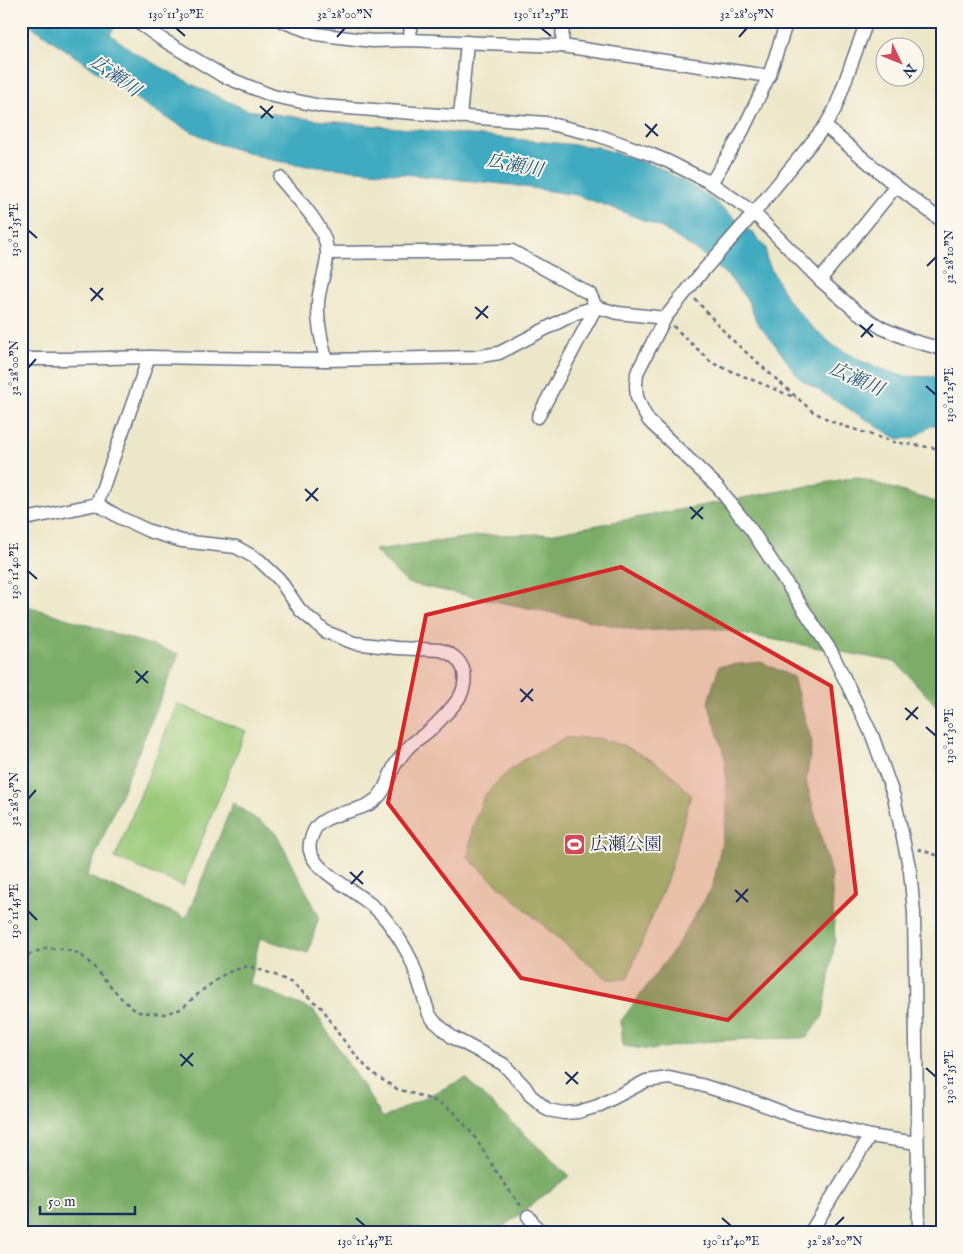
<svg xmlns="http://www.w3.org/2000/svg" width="963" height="1254" viewBox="0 0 963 1254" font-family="'IM FELL English','Noto Serif JP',serif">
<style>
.green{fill:#9ac978;stroke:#5a7c6b}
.forest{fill:#7bad68;stroke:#4b6e63}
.water{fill:#40abc0;stroke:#2e6d8f}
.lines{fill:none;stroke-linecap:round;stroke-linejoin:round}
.minor-casing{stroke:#646f83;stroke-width:15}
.path{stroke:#646f83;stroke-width:2.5;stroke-dasharray:4 4;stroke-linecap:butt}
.minor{stroke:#fff;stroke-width:12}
.marked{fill:#d62828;fill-opacity:0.2;stroke:#d62828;stroke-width:4;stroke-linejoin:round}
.ticks{fill:none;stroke:#1b2f5e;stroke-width:2}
.labels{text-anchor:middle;stroke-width:4;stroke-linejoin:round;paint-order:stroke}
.poi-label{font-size:18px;fill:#1b2f5e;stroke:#fbf7ec;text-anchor:start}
.water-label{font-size:19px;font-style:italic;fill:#285a80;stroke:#fbf7ec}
.neatline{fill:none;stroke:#1b2f5e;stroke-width:2}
.ticks-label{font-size:12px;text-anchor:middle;fill:#1b2f5e}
</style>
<rect width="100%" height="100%" fill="#fbf7ec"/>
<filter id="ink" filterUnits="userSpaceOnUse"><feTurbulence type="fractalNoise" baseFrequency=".02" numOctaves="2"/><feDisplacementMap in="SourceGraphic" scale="10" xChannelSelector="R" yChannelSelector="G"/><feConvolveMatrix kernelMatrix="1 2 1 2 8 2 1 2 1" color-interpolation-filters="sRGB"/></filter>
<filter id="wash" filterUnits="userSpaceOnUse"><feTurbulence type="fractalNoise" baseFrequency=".0096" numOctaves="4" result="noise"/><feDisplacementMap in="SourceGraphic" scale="20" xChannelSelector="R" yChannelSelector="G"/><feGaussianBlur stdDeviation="1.12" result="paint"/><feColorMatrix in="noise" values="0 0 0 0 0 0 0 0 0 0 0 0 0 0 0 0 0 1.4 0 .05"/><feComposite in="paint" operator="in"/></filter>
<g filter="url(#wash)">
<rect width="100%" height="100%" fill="#ede7c9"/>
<g class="green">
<polygon points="177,704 246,731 183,886 115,858"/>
<polygon points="566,738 597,738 622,745 655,762 674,777 691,795 668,877 627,979 608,979 562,942 468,858 472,830 484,796 501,778 521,761"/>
</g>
<g class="forest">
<polygon points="856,477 942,504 942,712 896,662 710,628 639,631 407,583 374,550 485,535 549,534"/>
<polygon points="21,604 179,654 87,876 186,918 233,803 276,833 319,916 308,953 260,938 249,983 314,1011 383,1118 465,1078 569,1176 495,1233 21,1233"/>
<polygon points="761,662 793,677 812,743 806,781 831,875 835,939 823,1016 806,1038 745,1039 699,1042 651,1050 623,1046 621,1021 673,951 713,886 727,815 725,758 708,702 719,666"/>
</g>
<polygon class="water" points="24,21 107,21 115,27 110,34 135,53 201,89 247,110 316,120 597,147 656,166 704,193 754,234 766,248 766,257 771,269 788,300 809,324 834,346 866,363 902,376 942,377 942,423 931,426 913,438 898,439 799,378 774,343 757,323 748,301 729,277 702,254 662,228 616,209 576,195 512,185 394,173 307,166 272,160 215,143 179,125 141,102"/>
</g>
<g filter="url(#ink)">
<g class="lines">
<defs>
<g id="minor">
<polyline points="136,21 160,38 223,76 273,96 321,106 546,123 597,135 650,154 667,161 711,183 754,213 820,280 857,312 882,328 910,340 942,349"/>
<polyline points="281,21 316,34 372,41 410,40 562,46 769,76"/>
<polyline points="867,21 835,109 825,126 754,213 702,272 665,318 637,373 636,386 637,397 643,411 649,421 718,487 752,531 831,651 872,735 894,797 910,871 914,913 919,1233"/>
<polyline points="410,40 411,21"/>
<polyline points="562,46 563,21"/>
<polyline points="460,117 467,42"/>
<polyline points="825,126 896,186 942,221"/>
<path d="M280 178C294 195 318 219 325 240 332 261 319 282 318 303 317 323 322 341 326 360"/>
<polyline points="711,183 741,134 769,76 787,21"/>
<polyline points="328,253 512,251 590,294 596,307"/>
<polyline points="820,280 896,186"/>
<polyline points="21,359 66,359 149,357 326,360 475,357 499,353 576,313 596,307 618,313 665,318"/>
<polyline points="538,417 596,307"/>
<polyline points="97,504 149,357"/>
<path d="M21 520 97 504 121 518 149 531 182 541 236 547 259 560 279 579 300 610 326 632 354 643 397 648 440 650C451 653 461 660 464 672 467 691 458 701 445 715 441 719 437 724 432 728 424 736 413 741 406 750 402 755 398 760 395 765 387 779 386 794 371 803 354 814 321 812 313 833 311 839 308 844 310 851 314 869 348 887 362 898 371 904 381 913 387 921 396 933 405 947 411 960 418 977 423 996 429 1014L434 1021 452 1037 503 1064 525 1087 530 1095 548 1110 564 1113 578 1112 598 1106 646 1081 669 1078 701 1085 756 1102 792 1116 870 1136 917 1143"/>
<polyline points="528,1216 541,1233"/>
<polyline points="810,1233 870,1136"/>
</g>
</defs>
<use href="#minor" class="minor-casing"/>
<g class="path">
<polyline points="695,299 730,338 812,411 835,423 893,442 942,449"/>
<polyline points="673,326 712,363 796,398"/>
<polyline points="918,849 942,857"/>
<polyline points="21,958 45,948 63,949 80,954 94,967 122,999 137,1012 164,1014 181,1009 204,989 226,973 248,966 273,974 292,983 323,1009 340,1036 366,1067 378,1077 397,1089 418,1095 440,1103 454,1112 474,1136 505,1185 521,1206"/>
</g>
<use href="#minor" class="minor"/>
</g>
</g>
<path class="marked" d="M621 567 831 686 856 894 728 1020 521 978 388 803 426 615Z"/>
<path class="ticks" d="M176 28 185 36M541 28 551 36M337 37 345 28M739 37 747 28M260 106 273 118M261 118 273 106M645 124 658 136M646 137 657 124M28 230 37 238M927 266 936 257M90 288 103 300M91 301 103 288M475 307 488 318M476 319 488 306M860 325 873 337M861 337 873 324M28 368 36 359M926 386 936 395M305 489 318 501M306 501 318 488M690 507 703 519M691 519 703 507M28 571 37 579M135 671 148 683M136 683 148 671M520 689 533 701M521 702 533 689M905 708 918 719M906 720 918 707M926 727 936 736M28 799 36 790M350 872 363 884M351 884 363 871M735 890 748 902M736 902 748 889M28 911 37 920M180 1054 193 1066M181 1066 193 1053M926 1068 936 1077M565 1072 578 1084M566 1084 578 1072M356 1218 365 1226M722 1218 731 1226M835 1226 844 1217"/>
<defs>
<symbol id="stadium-square" viewBox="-11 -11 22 22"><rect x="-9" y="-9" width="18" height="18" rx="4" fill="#d1495b" stroke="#fbf7ec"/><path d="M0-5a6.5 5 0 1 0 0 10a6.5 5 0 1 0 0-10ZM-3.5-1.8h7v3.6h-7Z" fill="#fff"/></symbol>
</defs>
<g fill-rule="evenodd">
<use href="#stadium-square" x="562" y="832" width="25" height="25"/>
</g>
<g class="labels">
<g class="poi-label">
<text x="590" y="850">広瀬公園</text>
</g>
<g class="water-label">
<text transform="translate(116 75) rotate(36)" y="7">広瀬川</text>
<text transform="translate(515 164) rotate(11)" y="7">広瀬川</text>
<text transform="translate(857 378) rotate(24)" y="7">広瀬川</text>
</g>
</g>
<rect width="963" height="1254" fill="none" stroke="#fbf7ec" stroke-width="55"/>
<g transform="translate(900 62) rotate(133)"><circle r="24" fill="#fbf7ec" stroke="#a1a7b3"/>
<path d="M0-4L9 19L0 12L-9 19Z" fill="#d1495b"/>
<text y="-8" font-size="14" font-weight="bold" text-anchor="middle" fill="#1b2f5e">N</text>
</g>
<path d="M40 1206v8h95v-8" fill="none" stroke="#1b2f5e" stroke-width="2.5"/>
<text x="48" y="1206" font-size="15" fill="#1b2f5e" stroke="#fbf7ec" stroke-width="4" paint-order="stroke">50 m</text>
<rect x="28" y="28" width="908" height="1198" class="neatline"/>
<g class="ticks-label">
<text x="176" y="18">130°11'30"E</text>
<text x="345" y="18">32°28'00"N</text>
<text x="541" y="18">130°11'25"E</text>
<text x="747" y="18">32°28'05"N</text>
<text transform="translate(14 230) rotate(-90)" y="4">130°11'35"E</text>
<text transform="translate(949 257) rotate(-90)" y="4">32°28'10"N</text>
<text transform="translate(14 368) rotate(-90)" y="4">32°28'00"N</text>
<text transform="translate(949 395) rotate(-90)" y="4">130°11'25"E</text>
<text transform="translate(14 571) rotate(-90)" y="4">130°11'40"E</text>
<text transform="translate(949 736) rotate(-90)" y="4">130°11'30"E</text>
<text transform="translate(14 799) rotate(-90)" y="4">32°28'05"N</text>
<text transform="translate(14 911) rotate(-90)" y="4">130°11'45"E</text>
<text transform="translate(949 1077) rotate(-90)" y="4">130°11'35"E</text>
<text x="365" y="1245">130°11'45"E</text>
<text x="731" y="1245">130°11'40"E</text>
<text x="835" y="1245">32°28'20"N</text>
</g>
</svg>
